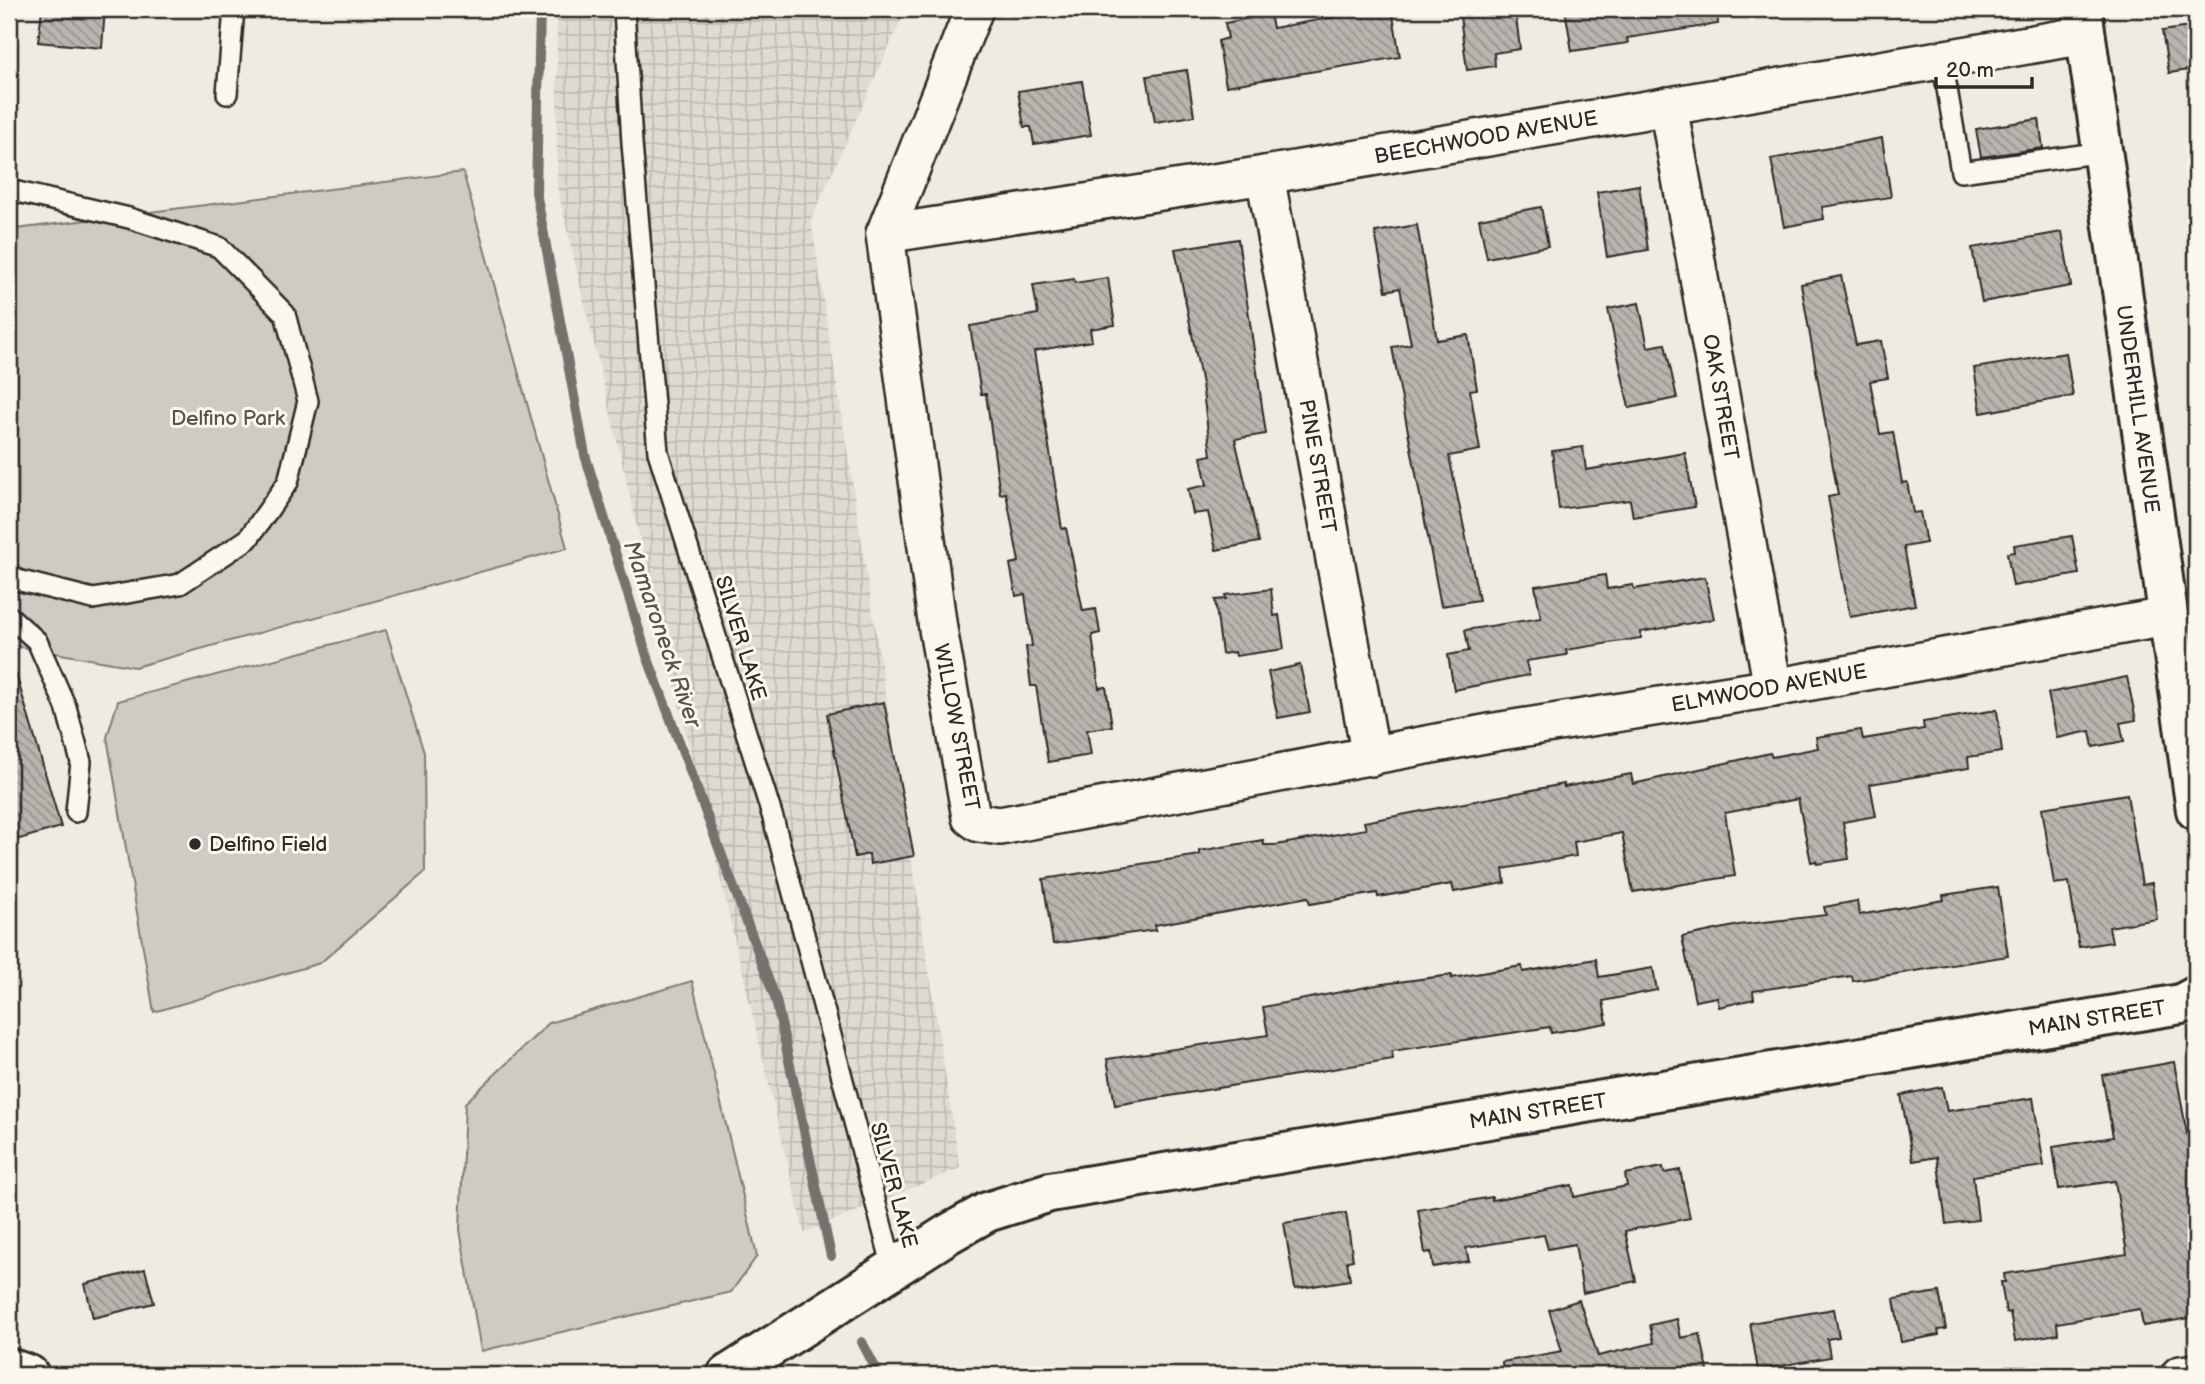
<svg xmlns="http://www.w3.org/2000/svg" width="2205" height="1384" viewBox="0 0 2205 1384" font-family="'Balsamiq Sans',sans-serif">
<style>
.industrial{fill:url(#industrial-grid)}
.green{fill:#cecbc2;stroke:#7c7b76;stroke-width:2}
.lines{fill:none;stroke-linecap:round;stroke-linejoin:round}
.stream{stroke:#74726e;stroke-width:10}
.building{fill:url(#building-back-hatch);stroke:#2b2b2b;stroke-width:2}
.service-casing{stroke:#2b2b2b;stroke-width:24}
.minor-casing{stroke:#2b2b2b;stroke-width:42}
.tertiary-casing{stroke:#2b2b2b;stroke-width:44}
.motorway-casing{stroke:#2b2b2b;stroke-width:44}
.service{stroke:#fbf7ec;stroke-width:19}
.minor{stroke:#fbf7ec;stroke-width:37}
.tertiary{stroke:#fbf7ec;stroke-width:38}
.motorway{stroke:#fbf7ec;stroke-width:38}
.poi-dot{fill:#2b2b2b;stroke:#fbf7ec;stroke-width:2.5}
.labels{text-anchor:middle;stroke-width:6;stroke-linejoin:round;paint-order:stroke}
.street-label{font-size:21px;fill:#2b2b2b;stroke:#fbf7ec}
.park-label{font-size:21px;fill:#545351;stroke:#fbf7ec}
.poi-label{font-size:21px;fill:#2b2b2b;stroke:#fbf7ec;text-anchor:start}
.water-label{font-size:23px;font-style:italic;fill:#555552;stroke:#fbf7ec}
</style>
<defs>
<pattern id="industrial-grid" width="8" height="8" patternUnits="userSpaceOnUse" patternTransform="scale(1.75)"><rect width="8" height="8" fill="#dedbd1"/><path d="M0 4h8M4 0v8" fill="none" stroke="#bfbcb4"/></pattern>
<pattern id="building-back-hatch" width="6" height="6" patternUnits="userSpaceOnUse" patternTransform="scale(1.75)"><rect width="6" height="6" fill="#b8b5ae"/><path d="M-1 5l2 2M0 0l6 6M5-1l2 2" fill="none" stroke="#96938e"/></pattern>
</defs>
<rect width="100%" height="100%" fill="#eeebe0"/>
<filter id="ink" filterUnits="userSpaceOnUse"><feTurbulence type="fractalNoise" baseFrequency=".0143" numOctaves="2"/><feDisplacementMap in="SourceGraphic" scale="14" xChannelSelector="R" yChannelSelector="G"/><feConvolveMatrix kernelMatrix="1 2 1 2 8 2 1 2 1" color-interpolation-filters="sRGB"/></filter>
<g filter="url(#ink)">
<polygon class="industrial" points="557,9 906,9 811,220 960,1168 804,1233 557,187"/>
<g class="green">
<polygon points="463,172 567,548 135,667 9,645 9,230"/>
<polygon points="386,630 424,753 425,872 320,963 154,1012 107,737 118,701"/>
<polygon points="692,981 757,1256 731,1292 481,1351 460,1230 465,1103 549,1023"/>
</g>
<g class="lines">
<g class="stream">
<polyline points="540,9 536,192 585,455 647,656 776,1000 831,1256"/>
<polyline points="862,1342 879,1375"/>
</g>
</g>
<g class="building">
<polygon points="42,9 105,9 102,48 38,42"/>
<polygon points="1340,9 1392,9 1400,57 1226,86 1218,41 1228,38 1225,23 1270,14 1273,28 1279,27 1341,16"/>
<polygon points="1459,9 1515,9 1520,49 1494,53 1495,66 1467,70"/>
<polygon points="1565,9 1717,9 1718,24 1627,38 1628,43 1572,51"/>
<polygon points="2196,26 2196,69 2169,73 2162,31"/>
<polygon points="1187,70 1194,116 1155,122 1147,76"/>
<polygon points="1082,81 1091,135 1034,144 1031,127 1024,127 1018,91"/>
<polygon points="2039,119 2043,148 1981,157 1976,129"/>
<polygon points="1882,138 1891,197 1822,207 1824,219 1784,227 1771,159"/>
<polygon points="1639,185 1648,250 1607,257 1597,192"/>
<polygon points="1541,207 1548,246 1487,258 1479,219"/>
<polygon points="1417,225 1437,340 1468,335 1477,389 1470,390 1480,450 1449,456 1479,600 1441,606 1392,347 1411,344 1400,288 1386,291 1375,232"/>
<polygon points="2062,232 2071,286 1982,302 1972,248"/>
<polygon points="1238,239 1266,434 1235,439 1259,542 1216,550 1208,512 1193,514 1188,489 1207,485 1201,457 1211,455 1202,384 1175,249"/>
<polygon points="1841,276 1856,345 1881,341 1888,378 1870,381 1880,434 1893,432 1902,483 1907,482 1913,513 1920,512 1926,543 1904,547 1915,605 1850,617 1828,497 1838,495 1801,284"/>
<polygon points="1108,278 1115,325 1090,329 1092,341 1034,351 1062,529 1066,528 1083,611 1096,609 1100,633 1092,635 1099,688 1106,687 1112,726 1087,730 1091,755 1048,762 1036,686 1031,686 1026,647 1032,646 1025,594 1016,596 1010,564 1019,562 1006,493 1000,494 986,394 981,394 970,326 1038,314 1033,285 1074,279 1075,283"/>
<polygon points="1639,303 1648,347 1665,344 1677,398 1629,408 1608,309"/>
<polygon points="2066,353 2073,396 1981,413 1974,368"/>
<polygon points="1583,447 1586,470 1685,453 1695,507 1633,517 1630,500 1559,509 1552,451"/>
<polygon points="2072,536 2079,574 2013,586 2007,553 2015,552 2014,545"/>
<polygon points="1605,575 1607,589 1633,585 1634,589 1705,577 1714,619 1641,632 1641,638 1566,650 1567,655 1526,661 1529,675 1454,690 1448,655 1469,651 1465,630 1541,618 1535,586"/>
<polygon points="1271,589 1274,616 1279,615 1284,649 1236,656 1235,652 1222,654 1215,600 1226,599 1225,595"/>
<polygon points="1300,665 1310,712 1278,718 1268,672"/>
<polygon points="16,674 61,827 9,842 9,675"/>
<polygon points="2127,677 2136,720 2120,723 2124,741 2093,747 2090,731 2057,738 2048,693"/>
<polygon points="884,702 914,856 870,864 869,854 855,857 827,714"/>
<polygon points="1997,710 2002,752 1968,757 1969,768 1870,784 1876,816 1843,822 1849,859 1817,864 1816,861 1811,862 1798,799 1725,813 1735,876 1633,892 1622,833 1574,842 1576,856 1503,869 1505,883 1454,892 1452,884 1378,897 1377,893 1310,904 1308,897 1155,925 1156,930 1053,944 1043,879 1200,855 1199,851 1263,840 1264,845 1276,845 1366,829 1364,822 1564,784 1564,787 1631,774 1633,784 1770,753 1772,757 1818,748 1816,737 1861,730 1863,739 1924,729 1923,722"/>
<polygon points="2127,794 2142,885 2152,883 2157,919 2109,927 2112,942 2079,947 2069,882 2054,884 2042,808"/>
<polygon points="1998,887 2008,956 1853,981 1852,976 1753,991 1754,999 1719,1007 1717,997 1695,1001 1682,937 1739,925 1826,915 1824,907 1857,901 1859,915 1944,900 1943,895"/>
<polygon points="1596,959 1599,977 1653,968 1657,990 1603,1001 1607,1023 1551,1033 1550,1027 1392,1051 1393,1059 1115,1105 1107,1059 1268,1035 1263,1007 1382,984 1452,975 1452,978 1522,966 1523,972"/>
<polygon points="2174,1062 2187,1134 2191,1133 2196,1164 2196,1317 2143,1326 2140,1309 2057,1323 2058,1334 2015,1341 2010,1312 2006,1313 2001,1282 2005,1282 2004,1274 2127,1254 2115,1181 2059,1189 2053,1147 2113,1137 2102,1075"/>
<polygon points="1942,1087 1947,1111 2033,1098 2044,1166 1973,1176 1978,1220 1946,1224 1937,1157 1913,1161 1901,1095"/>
<polygon points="1663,1167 1664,1173 1680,1170 1690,1218 1625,1231 1636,1281 1583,1293 1575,1244 1548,1249 1544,1235 1466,1248 1469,1261 1433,1267 1431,1252 1425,1253 1418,1210 1492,1197 1492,1200 1572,1185 1574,1197 1627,1186 1625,1174"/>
<polygon points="1346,1213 1353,1260 1347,1261 1350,1280 1295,1289 1284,1223"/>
<polygon points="145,1269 154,1303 93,1318 85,1284"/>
<polygon points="1939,1292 1946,1329 1938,1330 1939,1335 1901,1342 1894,1299"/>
<polygon points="1579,1300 1598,1356 1654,1343 1650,1325 1677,1319 1681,1338 1700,1334 1709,1375 1503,1375 1502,1362 1562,1351 1549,1310"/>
<polygon points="1834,1309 1839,1337 1827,1339 1830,1357 1758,1370 1750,1323"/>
</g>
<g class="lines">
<defs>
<g id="service">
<polyline points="624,9 632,143 658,452 773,818 893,1268"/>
<polyline points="1942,59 1961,172 2102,152"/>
<polyline points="227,94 234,9"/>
<polyline points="9,190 129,218 219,247 285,314 308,401 288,482 248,539 180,584 93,599 17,580 9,573"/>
<polyline points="9,616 37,641 66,707 81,762 76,812"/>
</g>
<g id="minor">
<polyline points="1668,106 1773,688"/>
<polyline points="1265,175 1371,757"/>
<polyline points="885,234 938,629 971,817 979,823 1000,826 1495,732 1773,688 2166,617"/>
<polyline points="885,234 1265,175 2086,35"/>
<polyline points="885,234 974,9"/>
<polyline points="2180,1375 2196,1373"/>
</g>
<g id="tertiary">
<polyline points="2082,9 2196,810"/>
<polyline points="727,1375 948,1234 987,1212 1050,1192 2181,1004 2196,996"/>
</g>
<polyline id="motorway" points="9,1368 29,1375"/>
</defs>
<use href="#service" class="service-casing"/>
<use href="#minor" class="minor-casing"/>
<use href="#tertiary" class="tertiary-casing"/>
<use href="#motorway" class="motorway-casing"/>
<use href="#service" class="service"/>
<use href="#minor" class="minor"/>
<use href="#tertiary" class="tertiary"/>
<use href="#motorway" class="motorway"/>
</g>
</g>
<circle class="poi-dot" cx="195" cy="844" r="7"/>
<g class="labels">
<g class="street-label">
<text transform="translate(1486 137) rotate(-10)" y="7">BEECHWOOD AVENUE</text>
<text transform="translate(1721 397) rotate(80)" y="7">OAK STREET</text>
<text transform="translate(2138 409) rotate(82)" y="7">UNDERHILL AVENUE</text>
<text transform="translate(1318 466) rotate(80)" y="7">PINE STREET</text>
<text transform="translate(741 638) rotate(73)" y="7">SILVER LAKE</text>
<text transform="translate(1769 688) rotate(-10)" y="7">ELMWOOD AVENUE</text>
<text transform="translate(957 727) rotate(79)" y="7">WILLOW STREET</text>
<text transform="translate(2097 1018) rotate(-9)" y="7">MAIN STREET</text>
<text transform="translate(1538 1111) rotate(-9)" y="7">MAIN STREET</text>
<text transform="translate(894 1185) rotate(75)" y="7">SILVER LAKE</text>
</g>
<g class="park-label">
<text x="228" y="425">Delfino Park</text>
</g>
<g class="poi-label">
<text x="209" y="851">Delfino Field</text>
</g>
<g class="water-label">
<text transform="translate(663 634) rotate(71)" y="8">Mamaroneck River</text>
</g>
</g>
<rect width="2205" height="1384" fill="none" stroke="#fbf7ec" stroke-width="35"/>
<rect x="18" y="18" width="2170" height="1349" fill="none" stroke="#2b2b2b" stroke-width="2.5" filter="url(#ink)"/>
<path d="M1936 77v10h96v-10" fill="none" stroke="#2b2b2b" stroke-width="3.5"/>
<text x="1946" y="77" font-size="21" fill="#2b2b2b" stroke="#fbf7ec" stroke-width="5" paint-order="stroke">20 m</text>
</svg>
